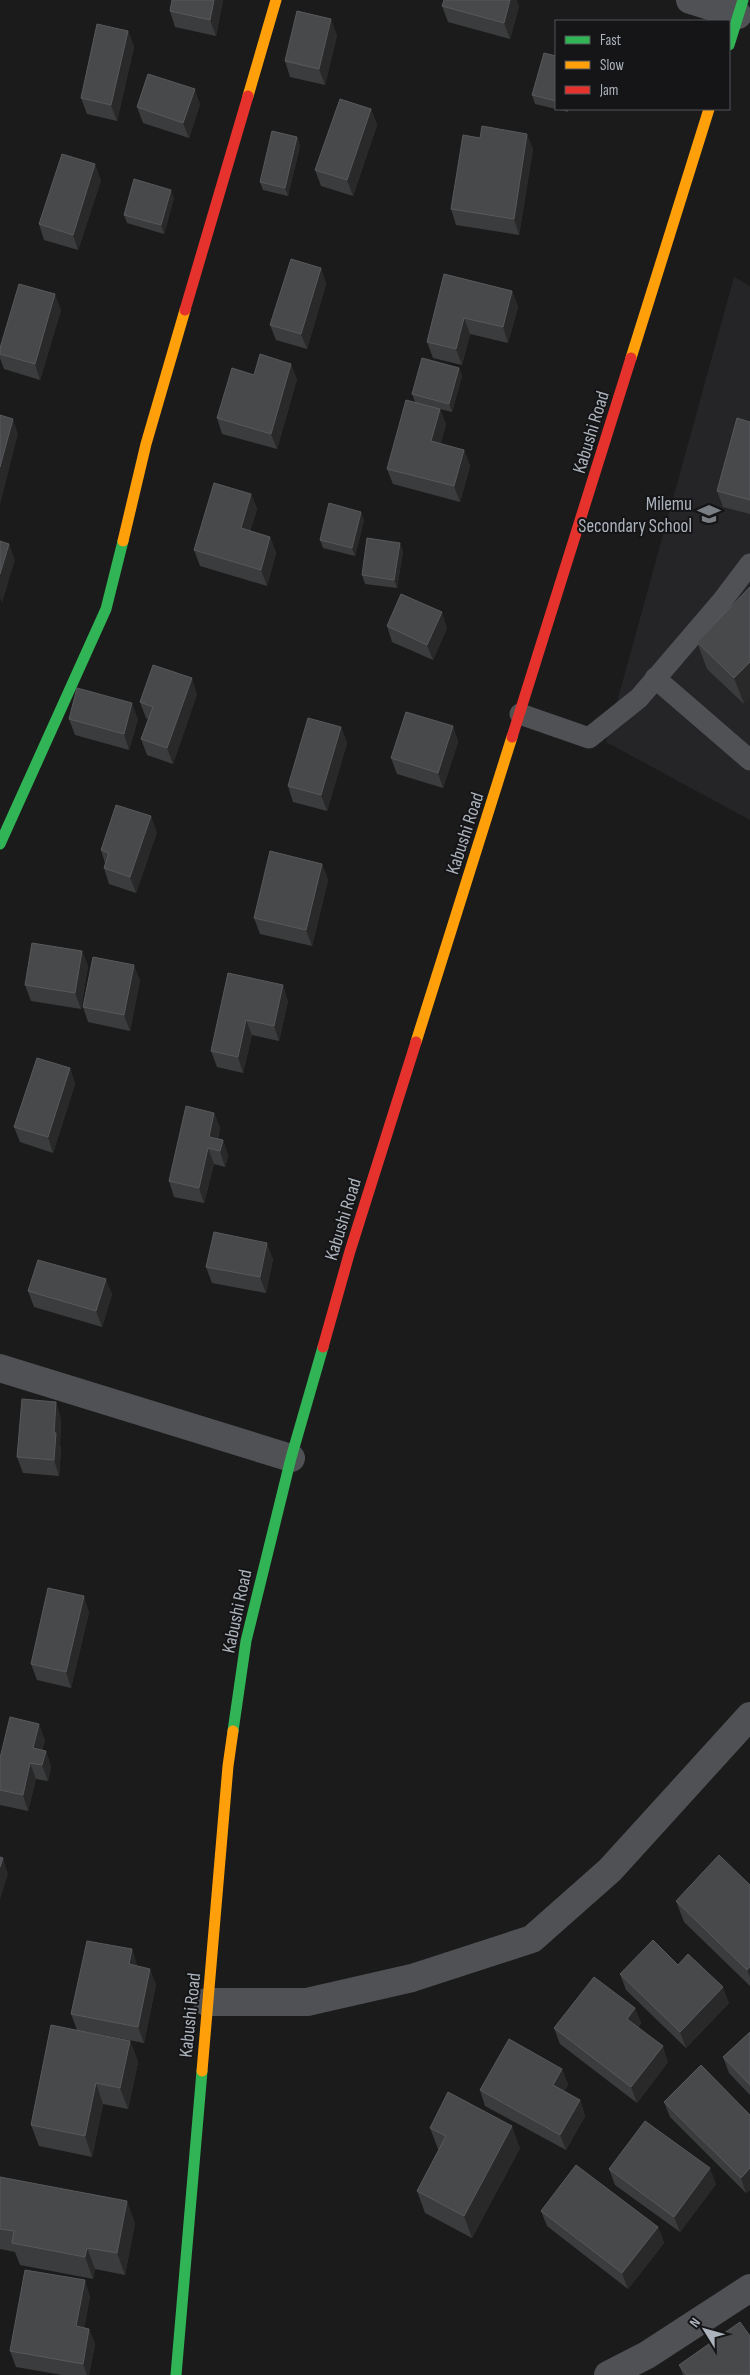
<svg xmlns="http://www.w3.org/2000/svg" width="750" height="2375" viewBox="0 0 750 2375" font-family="'Sofia Sans Condensed',sans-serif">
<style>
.built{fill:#252527}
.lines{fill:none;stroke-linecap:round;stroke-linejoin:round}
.lane{stroke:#4f5154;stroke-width:21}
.street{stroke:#4f5154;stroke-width:28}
.fast{stroke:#30b455;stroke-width:11}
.slow{stroke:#ff9f0a;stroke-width:11}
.jam{stroke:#e5322d;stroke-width:11}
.wall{fill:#3b3c3d}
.shaded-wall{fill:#292929}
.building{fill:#48494a;stroke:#57595c}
.labels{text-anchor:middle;stroke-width:4;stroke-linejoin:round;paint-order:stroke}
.street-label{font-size:19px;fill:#acb3bc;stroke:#151517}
.poi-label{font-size:19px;fill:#acb3bc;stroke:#151517;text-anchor:end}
</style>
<rect width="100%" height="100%" fill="#1b1b1b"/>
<polygon class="built" points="734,277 750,286 750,820 606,742"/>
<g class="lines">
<g class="lane">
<polyline points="655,678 750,760"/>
<polyline points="520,714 589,738 639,698 722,601 750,564"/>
</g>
<g class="street">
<polyline points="690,0 738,15"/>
<polyline points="0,1368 291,1458"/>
<polyline points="207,2002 307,2002 412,1978 532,1939 610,1870 750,1716"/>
<polyline points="608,2375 647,2355 750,2288"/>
</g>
<g class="fast">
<polyline points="729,45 743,0"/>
<polyline points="0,844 106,609 123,541"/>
<polyline points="233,1731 246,1641 291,1458 323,1347"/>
<polyline points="176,2375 202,2071"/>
</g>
<g class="slow">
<polyline points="248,96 276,0"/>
<polyline points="631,358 709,109"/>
<polyline points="123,541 146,444 185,310"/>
<polyline points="416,1042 512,737"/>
<polyline points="202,2071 228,1766 233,1731"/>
</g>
<g class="jam">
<polyline points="185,310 248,96"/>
<polyline points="512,737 631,358"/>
<polyline points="323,1347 350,1251 416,1042"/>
</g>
</g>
<g class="wall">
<polygon points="223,0 216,36 175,27 170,11"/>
<polygon points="442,6 519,6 510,39 448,22"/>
<polygon points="128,31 134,47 117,121 87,114 81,98"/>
<polygon points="337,35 325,85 290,77 285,61"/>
<polygon points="556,56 556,109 568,109 568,112 535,104 532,95"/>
<polygon points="200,104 189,138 143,123 137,107"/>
<polygon points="371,109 377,125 353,196 321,186 315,170"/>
<polygon points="297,137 300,146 288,196 263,190 260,182"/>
<polygon points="480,138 533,149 519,235 456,225 451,209"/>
<polygon points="101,180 78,250 44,240 39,224"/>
<polygon points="174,198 164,234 127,223 124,215"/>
<polygon points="321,268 326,284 307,349 276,340 270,325"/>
<polygon points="444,274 512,291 518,307 508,343 470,334 462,365 433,358 427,342"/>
<polygon points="61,310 40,380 4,369 0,358 0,348"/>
<polygon points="459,368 462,376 452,412 440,409 446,425 440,444 464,450 470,466 460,502 393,484 387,469 415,402 412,394"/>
<polygon points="254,375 297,379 277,449 222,434 217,418"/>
<polygon points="750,422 750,514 723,507 717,491"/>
<polygon points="251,494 257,509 250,531 270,537 276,553 267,586 200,566 194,550"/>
<polygon points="364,520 355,556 323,548 320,540"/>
<polygon points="403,551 397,588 365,584 362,575"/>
<polygon points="750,587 744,704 707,669 697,642"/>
<polygon points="387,626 447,628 433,660 392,642"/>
<polygon points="197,694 173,764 147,755 141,739 148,719 146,718 140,702"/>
<polygon points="69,719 138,719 129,750 75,735"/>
<polygon points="453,726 458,742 443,788 397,774 391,758"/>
<polygon points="341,727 347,743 327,811 293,802 288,786"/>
<polygon points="157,832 136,893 109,884 104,868 105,863 101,850"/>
<polygon points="322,864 328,880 312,946 260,934 254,918"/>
<polygon points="82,951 88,966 81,1009 31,1001 25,985"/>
<polygon points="228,973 288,1001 279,1041 252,1035 243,1073 217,1067 211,1051"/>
<polygon points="140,980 130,1031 88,1022 83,1007"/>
<polygon points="70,1068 75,1084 53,1153 20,1142 14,1127"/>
<polygon points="214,1113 220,1128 218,1139 223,1140 228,1156 225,1167 214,1164 204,1203 174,1197 169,1181"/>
<polygon points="273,1259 266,1293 212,1283 206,1267"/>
<polygon points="28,1291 112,1294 102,1327 34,1307"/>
<polygon points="61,1418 60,1444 61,1449 59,1476 23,1473 17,1457"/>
<polygon points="89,1612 71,1688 37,1680 31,1664"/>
<polygon points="45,1740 42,1751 46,1751 51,1767 48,1781 36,1779 28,1811 0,1805 0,1758"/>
<polygon points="750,1885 750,1986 684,1922 676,1901"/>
<polygon points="132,1949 137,1966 156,1984 144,2043 82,2031 130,2041 138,2062 128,2109 103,2104 92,2157 39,2146 31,2125 77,2030 71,2014"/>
<polygon points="678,1965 729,2003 686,2048 626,1990 620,1974"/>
<polygon points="635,2008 641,2023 638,2028 668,2062 637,2103 560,2044 554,2028"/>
<polygon points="750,2032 750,2095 729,2073 723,2057"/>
<polygon points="562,2069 568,2085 564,2091 580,2100 585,2116 566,2150 485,2106 480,2090"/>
<polygon points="664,2102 750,2115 750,2190 746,2193 670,2117"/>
<polygon points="430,2128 520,2148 472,2238 425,2213 417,2191 439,2150 438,2149"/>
<polygon points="609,2169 716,2184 680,2232 615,2185"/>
<polygon points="0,2177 135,2223 125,2275 95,2269 93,2279 20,2265 15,2252 0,2249"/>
<polygon points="541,2211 658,2227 664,2243 628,2289 547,2226"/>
<polygon points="90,2296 84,2328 89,2329 95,2344 89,2375 62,2375 16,2367 10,2351"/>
<polygon points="679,2365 750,2375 683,2375"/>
</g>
<g class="shaded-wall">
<polygon points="214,0 223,0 216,36 210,20"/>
<polygon points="510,0 517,0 519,6 510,39 504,23"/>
<polygon points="331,19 337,35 325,85 319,69"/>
<polygon points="128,31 134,47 117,121 111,105"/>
<polygon points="195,89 200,104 189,138 183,123"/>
<polygon points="371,109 377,125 353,196 347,180"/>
<polygon points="527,134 533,149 519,235 514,219"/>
<polygon points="297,137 300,146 288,196 285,188"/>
<polygon points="95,164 101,180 78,250 73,235"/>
<polygon points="171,190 174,198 164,234 161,225"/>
<polygon points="321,268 326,284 307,349 301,334"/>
<polygon points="512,291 518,307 508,343 503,327"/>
<polygon points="55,294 61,310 40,380 35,364"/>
<polygon points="464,318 470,334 462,365 456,349"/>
<polygon points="291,364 297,379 277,449 271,434"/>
<polygon points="459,368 462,376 452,412 449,404"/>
<polygon points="440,409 446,425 437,457 431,441"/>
<polygon points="13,419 18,434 0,505 0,467"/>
<polygon points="464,450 470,466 460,502 454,486"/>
<polygon points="251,494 257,509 246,544 241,528"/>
<polygon points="361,512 364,520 355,556 352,548"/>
<polygon points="270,537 276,553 267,586 261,570"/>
<polygon points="400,543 403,551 397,588 394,580"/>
<polygon points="9,544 15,560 2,603 0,598 0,574"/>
<polygon points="442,612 447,628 433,660 427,645"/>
<polygon points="750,662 750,698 744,704 734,678"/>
<polygon points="192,678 197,694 173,764 167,748"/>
<polygon points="132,703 138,719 129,750 124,734"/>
<polygon points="453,726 458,742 443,788 438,773"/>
<polygon points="341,727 347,743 327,811 321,795"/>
<polygon points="151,816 157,832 136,893 130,877"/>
<polygon points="322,864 328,880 312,946 306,930"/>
<polygon points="82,951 88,966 81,1009 75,993"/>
<polygon points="134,965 140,980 130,1031 124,1015"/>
<polygon points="283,985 288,1001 279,1041 274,1026"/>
<polygon points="246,1020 252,1035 243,1073 238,1057"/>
<polygon points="70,1068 75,1084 53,1153 48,1137"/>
<polygon points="214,1113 220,1128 215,1150 209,1137"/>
<polygon points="223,1140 228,1156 225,1167 220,1151"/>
<polygon points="208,1148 214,1164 204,1203 199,1188"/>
<polygon points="267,1243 273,1259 266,1293 260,1277"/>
<polygon points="106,1279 112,1294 102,1327 96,1311"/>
<polygon points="56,1402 61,1418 60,1444 61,1449 59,1476 54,1460 54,1433"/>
<polygon points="84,1596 89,1612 71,1688 66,1672"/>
<polygon points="39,1724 45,1740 38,1764 33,1748"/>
<polygon points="46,1751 51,1767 48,1781 42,1765"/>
<polygon points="30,1763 36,1779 28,1811 23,1795"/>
<polygon points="3,1858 8,1874 0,1900 0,1867"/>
<polygon points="132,1949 137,1965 134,1980 129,1964"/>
<polygon points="750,1967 750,1977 747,1970"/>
<polygon points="150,1969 156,1984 144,2043 138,2027"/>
<polygon points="723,1987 729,2003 686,2048 680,2032"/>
<polygon points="635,2008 641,2023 632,2035 627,2019"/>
<polygon points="130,2041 138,2062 128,2109 120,2088"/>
<polygon points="663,2046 668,2062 637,2103 631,2087"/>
<polygon points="562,2069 568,2085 559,2101 553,2085"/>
<polygon points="96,2083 103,2104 92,2157 85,2136"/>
<polygon points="580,2100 585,2116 566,2150 560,2135"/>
<polygon points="512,2126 520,2148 472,2238 464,2216"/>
<polygon points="710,2168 716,2184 680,2232 674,2217"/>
<polygon points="750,2168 750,2190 746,2193 741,2178"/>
<polygon points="127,2201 135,2223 125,2275 117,2253"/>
<polygon points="658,2227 664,2243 628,2289 622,2273"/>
<polygon points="87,2248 95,2269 93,2279 85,2257"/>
<polygon points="85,2280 90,2296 82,2342 76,2326"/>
<polygon points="89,2329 95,2344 89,2375 87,2375 83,2364"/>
</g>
<g class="building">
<polygon points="172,0 214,0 210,20 170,11"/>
<polygon points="444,0 510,0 504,23 442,6"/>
<polygon points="297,11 331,19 319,69 285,61"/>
<polygon points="97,24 128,31 111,105 81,98"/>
<polygon points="544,53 556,56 556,101 532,95"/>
<polygon points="148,74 195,89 183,123 137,107"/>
<polygon points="340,99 371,109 347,180 315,170"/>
<polygon points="482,126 527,134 514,219 451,209 463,135 480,138"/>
<polygon points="272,131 297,137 285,188 260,182"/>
<polygon points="62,154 95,164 73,235 39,224"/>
<polygon points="134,179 171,190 161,225 124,215"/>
<polygon points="291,259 321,268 301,334 270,325"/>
<polygon points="444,274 512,291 503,327 464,318 456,349 427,342"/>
<polygon points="19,284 55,294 35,364 0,354 0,348"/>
<polygon points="260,354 291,364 271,434 217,418 232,368 254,375"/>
<polygon points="422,358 459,368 449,404 412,394"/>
<polygon points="406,400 440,409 431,441 464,450 454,486 387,469"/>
<polygon points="0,415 13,419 0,467"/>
<polygon points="737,418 750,422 750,500 717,491"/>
<polygon points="214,483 251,494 241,528 270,537 261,570 194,550"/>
<polygon points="329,503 361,512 352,548 320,540"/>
<polygon points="367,538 400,543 394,580 362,575"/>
<polygon points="0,541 9,544 0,574"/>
<polygon points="750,587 750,662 734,678 697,642"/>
<polygon points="401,594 442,612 427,645 387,626"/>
<polygon points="153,665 192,678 167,748 141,739 153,707 140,702"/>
<polygon points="77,688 132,703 124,734 69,719"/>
<polygon points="406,712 453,726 438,773 391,758"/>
<polygon points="308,718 341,727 321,795 288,786"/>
<polygon points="116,805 151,816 130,877 104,868 109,853 101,850"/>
<polygon points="270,851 322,864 306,930 254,918"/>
<polygon points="32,943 82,951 75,993 25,985"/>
<polygon points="93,957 134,965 124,1015 83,1007"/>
<polygon points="228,973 283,985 274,1026 246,1020 238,1057 211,1051"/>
<polygon points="37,1058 70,1068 48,1137 14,1127"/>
<polygon points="186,1106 214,1113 209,1137 223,1140 220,1151 208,1148 199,1188 169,1181"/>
<polygon points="214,1232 267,1243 260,1277 206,1267"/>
<polygon points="38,1260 106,1279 96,1311 28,1291"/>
<polygon points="22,1399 56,1402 54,1433 56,1433 54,1460 17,1457"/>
<polygon points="48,1588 84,1596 66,1672 31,1664"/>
<polygon points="10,1717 39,1724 33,1748 46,1751 42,1765 30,1763 23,1795 0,1790 0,1758"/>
<polygon points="719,1855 750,1885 750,1967 747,1970 676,1901"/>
<polygon points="0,1857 3,1858 0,1867"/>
<polygon points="653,1940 678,1965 688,1954 723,1987 680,2032 620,1974"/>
<polygon points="87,1941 132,1949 129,1964 150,1969 138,2027 71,2014"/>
<polygon points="594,1977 635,2008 627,2019 663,2046 631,2087 554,2028"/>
<polygon points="51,2025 130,2041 120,2088 96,2083 85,2136 31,2125"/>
<polygon points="750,2032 750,2085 723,2057"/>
<polygon points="509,2039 562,2069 553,2085 580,2100 560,2135 480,2090"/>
<polygon points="701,2065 750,2115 750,2168 741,2178 664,2102"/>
<polygon points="448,2092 512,2126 464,2216 417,2191 446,2136 430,2128"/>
<polygon points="645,2121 710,2168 674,2217 609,2169"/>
<polygon points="576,2165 658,2227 622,2273 541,2211"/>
<polygon points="0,2177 127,2201 117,2253 87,2248 85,2257 12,2243 14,2231 0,2229"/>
<polygon points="25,2270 85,2280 76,2326 89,2329 83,2364 10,2351"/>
<polygon points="740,2322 750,2336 750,2375 687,2375 679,2365"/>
</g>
<defs>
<symbol id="school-bare" viewBox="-9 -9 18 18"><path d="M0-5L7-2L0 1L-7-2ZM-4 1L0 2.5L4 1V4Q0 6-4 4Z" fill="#797e84" stroke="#151517" stroke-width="2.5" paint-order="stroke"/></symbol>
</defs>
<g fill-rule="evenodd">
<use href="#school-bare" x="693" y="498" width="32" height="32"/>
</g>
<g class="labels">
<g class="street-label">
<text transform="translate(590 432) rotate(-73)" y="7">Kabushi Road</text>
<text transform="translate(464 833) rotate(-72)" y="7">Kabushi Road</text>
<text transform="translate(342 1219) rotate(-73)" y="7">Kabushi Road</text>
<text transform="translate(236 1611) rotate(-78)" y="7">Kabushi Road</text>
<text transform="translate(189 2015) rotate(-84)" y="7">Kabushi Road</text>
</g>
<g class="poi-label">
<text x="692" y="510">Milemu<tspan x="692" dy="22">Secondary School</tspan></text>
</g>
</g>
<rect x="555" y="20" width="175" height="90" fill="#151517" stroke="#515459"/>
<rect x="565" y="36" width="25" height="8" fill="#30b455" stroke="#515459"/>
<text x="600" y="45" font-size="15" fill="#acb3bc">Fast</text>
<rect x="565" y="61" width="25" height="8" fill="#ff9f0a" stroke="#515459"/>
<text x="600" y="70" font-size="15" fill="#acb3bc">Slow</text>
<rect x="565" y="86" width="25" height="8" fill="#e5322d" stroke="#515459"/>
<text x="600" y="95" font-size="15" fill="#acb3bc">Jam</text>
<g transform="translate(705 2330) rotate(307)" stroke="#151517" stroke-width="4" paint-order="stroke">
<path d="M0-4L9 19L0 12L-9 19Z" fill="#acb3bc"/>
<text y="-8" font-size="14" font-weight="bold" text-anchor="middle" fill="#acb3bc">N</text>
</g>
</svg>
